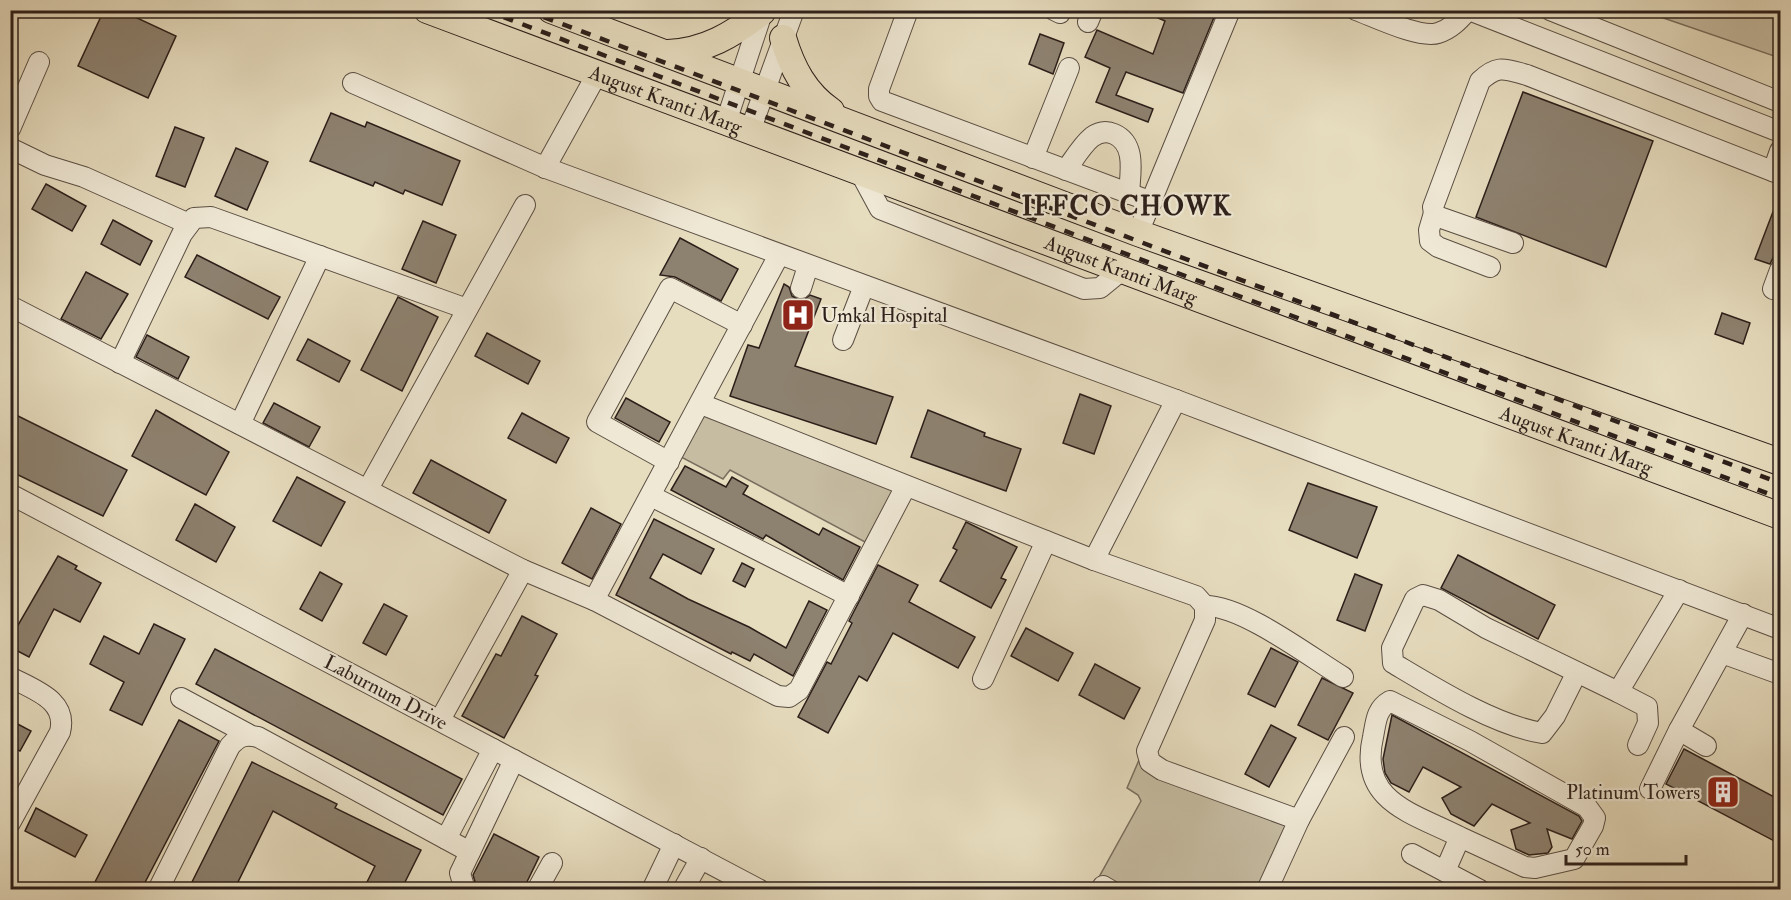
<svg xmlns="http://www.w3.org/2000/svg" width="1791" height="900" viewBox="0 0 1791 900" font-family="'IM FELL Double Pica',serif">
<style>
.green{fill:#c6bca2;stroke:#796e5e;stroke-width:1.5}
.building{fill:#8d816f;stroke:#2c1f1a;stroke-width:1.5}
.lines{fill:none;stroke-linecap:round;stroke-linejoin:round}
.minor-casing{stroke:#5a4e43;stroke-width:22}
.major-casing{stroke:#2c1f1a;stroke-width:28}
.minor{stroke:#efe8d5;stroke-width:20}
.major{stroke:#e6dcbe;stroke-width:26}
.rail{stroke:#2c1f1a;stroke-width:4.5;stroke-dasharray:10 10;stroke-linecap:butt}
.labels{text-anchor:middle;stroke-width:4.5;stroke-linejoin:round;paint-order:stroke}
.street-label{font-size:20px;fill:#2c1f1a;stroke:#efe8d5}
.poi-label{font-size:20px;fill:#2c1f1a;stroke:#efe8d5;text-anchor:start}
.district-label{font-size:26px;font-weight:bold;letter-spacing:1.5px;fill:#2c1f1a;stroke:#efe8d5}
</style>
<rect width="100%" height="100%" fill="#e6dcbe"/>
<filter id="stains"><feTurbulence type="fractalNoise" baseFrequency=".00333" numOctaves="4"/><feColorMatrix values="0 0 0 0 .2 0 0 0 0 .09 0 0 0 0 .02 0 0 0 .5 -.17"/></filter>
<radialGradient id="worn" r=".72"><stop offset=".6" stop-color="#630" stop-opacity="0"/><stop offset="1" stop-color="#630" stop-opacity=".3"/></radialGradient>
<g class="green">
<polygon points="1643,11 1780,11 1780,58"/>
<polygon points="705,414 894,489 865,542 730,470 723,479 681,457"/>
<polygon points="1139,760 1145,767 1292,824 1261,889 1121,889 1098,879 1141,801 1138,795 1127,788"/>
</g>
<g class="building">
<polygon points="104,10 120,10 176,36 148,98 78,66"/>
<polygon points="1140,10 1217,10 1183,93 1126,72 1116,95 1153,109 1148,122 1096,102 1110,68 1085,57 1097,30 1153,54 1165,21"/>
<polygon points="1040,34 1064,43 1053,74 1029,64"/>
<polygon points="1523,92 1653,141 1606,267 1476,217"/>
<polygon points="331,113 365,127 367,122 460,161 442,205 405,190 403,194 375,182 373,186 310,161"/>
<polygon points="175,127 204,138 185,187 156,176"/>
<polygon points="236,148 268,162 247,210 215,196"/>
<polygon points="46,184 86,206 72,231 32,209"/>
<polygon points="1779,196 1780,243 1770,264 1755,259"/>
<polygon points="113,220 152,241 140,265 101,244"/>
<polygon points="423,221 456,235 436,283 402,269"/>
<polygon points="680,238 738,269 721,301 675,277 660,275"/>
<polygon points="197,255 280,297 268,319 185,277"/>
<polygon points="86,272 128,294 101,339 61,319"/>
<polygon points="784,284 789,287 792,296 797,299 804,300 810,295 821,299 795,366 893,397 876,444 730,396 748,345 759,348"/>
<polygon points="398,297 438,317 402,391 361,370"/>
<polygon points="1722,313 1750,323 1743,344 1715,334"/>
<polygon points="487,333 540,361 528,384 475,356"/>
<polygon points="147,335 189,357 178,379 136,357"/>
<polygon points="308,339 350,361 339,382 297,360"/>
<polygon points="1080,394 1111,406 1094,454 1063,443"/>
<polygon points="626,398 670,422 659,442 615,418"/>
<polygon points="274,403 320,427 309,447 263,423"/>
<polygon points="156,410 229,452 206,495 132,456"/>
<polygon points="928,410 985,433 984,436 1021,449 1006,491 911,457"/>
<polygon points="522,413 569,438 556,463 508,438"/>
<polygon points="16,415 127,470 103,516 10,471 10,426"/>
<polygon points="431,460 506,500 489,533 413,493"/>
<polygon points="685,466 726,487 732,477 748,486 743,494 819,535 823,528 860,547 843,580 766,535 763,539 671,490"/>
<polygon points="297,477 345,502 321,546 273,521"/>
<polygon points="1308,483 1377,507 1357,558 1289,530"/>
<polygon points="195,504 235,527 216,562 176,540"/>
<polygon points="591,508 621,524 592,579 562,563"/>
<polygon points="654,519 714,549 701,574 663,554 650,578 688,599 749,627 786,648 809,601 827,610 793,676 754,654 750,661 732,652 731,654 616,595"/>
<polygon points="966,522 1017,547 1001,578 1006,580 991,608 940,581 957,550 953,548"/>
<polygon points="1458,555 1555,605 1538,639 1441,588"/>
<polygon points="58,556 77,566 75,569 101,583 80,622 54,609 29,657 10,647 10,639"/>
<polygon points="742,563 754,569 745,587 733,581"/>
<polygon points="878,565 918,585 909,602 975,637 958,668 893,633 867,681 859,676 828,733 798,717 827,662 831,664 852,623 849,621"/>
<polygon points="320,572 342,584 322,621 300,609"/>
<polygon points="1355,574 1382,585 1365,631 1337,620"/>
<polygon points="384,604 407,616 386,655 363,643"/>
<polygon points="522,616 557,634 535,675 538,676 504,738 462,716 496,654 501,656"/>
<polygon points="154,624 185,639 142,725 110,710 124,682 90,664 104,636 139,654"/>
<polygon points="1026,628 1073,653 1058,681 1011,656"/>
<polygon points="1271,648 1298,662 1275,707 1248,694"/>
<polygon points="215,649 462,779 443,815 196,684"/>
<polygon points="1095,664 1140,688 1124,719 1079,695"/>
<polygon points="1322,678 1353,693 1328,740 1298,725"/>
<polygon points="1392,715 1579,816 1582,821 1572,839 1547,829 1552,847 1548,853 1529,855 1516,849 1511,830 1530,823 1492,804 1474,826 1451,814 1442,798 1461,787 1423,767 1409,792 1391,783 1385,773 1383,759"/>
<polygon points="10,720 31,731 20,751 10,746"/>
<polygon points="179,720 219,741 141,890 110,890 95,882"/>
<polygon points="1271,725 1296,738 1269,787 1245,774"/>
<polygon points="1684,749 1780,800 1780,844 1666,784"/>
<polygon points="252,762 337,804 335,808 421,850 401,890 363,890 375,866 273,811 234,890 188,890"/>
<polygon points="36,808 87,835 75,857 25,831"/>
<polygon points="494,834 539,857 523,890 477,888 473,875"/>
</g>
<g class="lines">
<defs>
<g id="minor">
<polyline points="908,10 879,89 879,96 882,101 1152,202"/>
<polyline points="1054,10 1060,13"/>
<path d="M1356 10C1375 17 1420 39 1438 33 1451 29 1459 20 1468 10"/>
<polyline points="1469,10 1780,132"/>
<polyline points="1550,10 1780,102"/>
<polyline points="1088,22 1093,10"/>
<polyline points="353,83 546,168 1176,400 1780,629"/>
<polyline points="726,122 763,10"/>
<polyline points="10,129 39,62"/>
<polyline points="750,131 794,10"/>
<polyline points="10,148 45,165 84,177 189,224"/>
<polyline points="1033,158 1069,68"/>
<polyline points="545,168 597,74"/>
<path d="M1066 170C1074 159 1082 145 1092 137 1099 132 1107 131 1114 134 1137 144 1130 174 1129 194"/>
<polyline points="1773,171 1780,151"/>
<polyline points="860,172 880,209 1084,289 1100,288 1122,270"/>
<polyline points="1434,213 1429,230 1430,241 1438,247 1490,267"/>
<polyline points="1138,233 1230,10"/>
<path d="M1513 243 1439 217 1434 213 1433 207 1480 81C1498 64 1505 69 1527 75L1780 174"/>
<polyline points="801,288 808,266"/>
<polyline points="1773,289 1780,270"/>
<polyline points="10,306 523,570 594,600 778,696 789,697 799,690 906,486"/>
<polyline points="843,340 864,286"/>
<polyline points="120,363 182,234 194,218 211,217 467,309"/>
<polyline points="701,404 1094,560 1196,596 1205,606 1205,620 1147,751 1150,762 1162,770 1299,820"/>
<polyline points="240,424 320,256"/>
<polyline points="669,462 597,422 670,288 742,325"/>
<polyline points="368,489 525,205"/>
<polyline points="10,494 760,890"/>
<polyline points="651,496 849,596"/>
<polyline points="1094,560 1176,400"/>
<polyline points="594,600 779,255"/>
<path d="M1205 606C1242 605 1310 657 1343 677"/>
<polyline points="1722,653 1780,674"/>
<path d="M1577 672 1555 716 1542 733C1494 725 1435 688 1393 663L1392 648 1415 599 1423 595 1439 600 1486 628 1618 692"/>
<path d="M10 677C34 690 68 700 60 732L10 823"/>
<polyline points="983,679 1046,541"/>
<polyline points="181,698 248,734"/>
<polyline points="440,720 523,570"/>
<polyline points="1638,745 1648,723 1647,707 1618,692 1679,590"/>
<polyline points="1706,746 1679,730 1743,614"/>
<polyline points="1650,789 1679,730"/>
<polyline points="446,839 493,749"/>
<polyline points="1412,854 1480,890"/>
<path d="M1445 871 1460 837C1413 813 1358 802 1373 737 1376 722 1376 709 1390 701L1470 741 1587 807 1595 818 1593 826 1574 859 1535 868 1525 867 1460 837"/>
<polyline points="1103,886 1110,890"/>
<path d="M158 890 230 746C239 736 245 734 258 737L470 852"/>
<polyline points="465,890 460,873 514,760"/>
<polyline points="537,890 552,863"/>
<polyline points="652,890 674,844"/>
<polyline points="683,890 701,858"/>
<polyline points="1267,890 1299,820 1344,737"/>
</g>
<g id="major">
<path id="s1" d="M427 10 1780 516"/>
<polyline points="551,10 1138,233 1780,462"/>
<path d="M783 38C792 68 805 93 831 111"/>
<path d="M668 53C706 51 732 35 762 12"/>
</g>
</defs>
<use href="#minor" class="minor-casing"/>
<use href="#major" class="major-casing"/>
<use href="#minor" class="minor"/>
<use href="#major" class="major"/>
<g class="rail">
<polyline points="485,10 1081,237 1780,498"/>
<polyline points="525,10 1780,483"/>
</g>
</g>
<defs>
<symbol id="hospital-square" viewBox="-11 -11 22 22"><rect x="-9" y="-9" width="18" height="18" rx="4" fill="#8f2418" stroke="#efe8d5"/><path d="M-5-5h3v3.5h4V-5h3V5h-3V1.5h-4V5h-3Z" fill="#fff"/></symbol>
<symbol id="building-square" viewBox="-11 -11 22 22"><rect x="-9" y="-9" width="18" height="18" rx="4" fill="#8f2418" stroke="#efe8d5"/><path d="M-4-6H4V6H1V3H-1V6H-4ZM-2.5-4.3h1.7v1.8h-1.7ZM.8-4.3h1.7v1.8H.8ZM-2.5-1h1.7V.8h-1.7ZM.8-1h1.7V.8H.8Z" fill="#fff"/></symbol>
</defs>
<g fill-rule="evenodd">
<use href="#hospital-square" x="779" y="296" width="38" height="38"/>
<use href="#building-square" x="1704" y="773" width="38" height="38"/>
</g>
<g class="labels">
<g class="street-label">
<text dy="7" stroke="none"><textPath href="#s1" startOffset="255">August Kranti Marg</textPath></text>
<text dy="7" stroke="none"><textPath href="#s1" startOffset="741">August Kranti Marg</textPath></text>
<text dy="7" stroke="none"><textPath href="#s1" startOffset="1227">August Kranti Marg</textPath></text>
<text transform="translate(386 692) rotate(28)" y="7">Laburnum Drive</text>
</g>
<g class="poi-label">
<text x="821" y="322">Umkal Hospital</text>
<text x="1700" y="799" text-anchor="end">Platinum Towers</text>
</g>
<g class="district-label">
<text x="1127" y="215">IFFCO CHOWK</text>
</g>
</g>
<rect width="1791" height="900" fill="none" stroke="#e6dcbe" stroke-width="36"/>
<rect x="12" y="12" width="1767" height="876" fill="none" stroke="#2c1f1a" stroke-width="3"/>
<rect x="18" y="18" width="1755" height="864" fill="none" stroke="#2c1f1a" stroke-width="1.5"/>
<path d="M1566 855v9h120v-9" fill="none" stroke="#2c1f1a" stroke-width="3"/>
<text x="1575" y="855" font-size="18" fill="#2c1f1a" stroke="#efe8d5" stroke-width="4.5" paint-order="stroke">50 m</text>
<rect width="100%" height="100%" filter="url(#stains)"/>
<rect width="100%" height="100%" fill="url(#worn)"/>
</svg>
